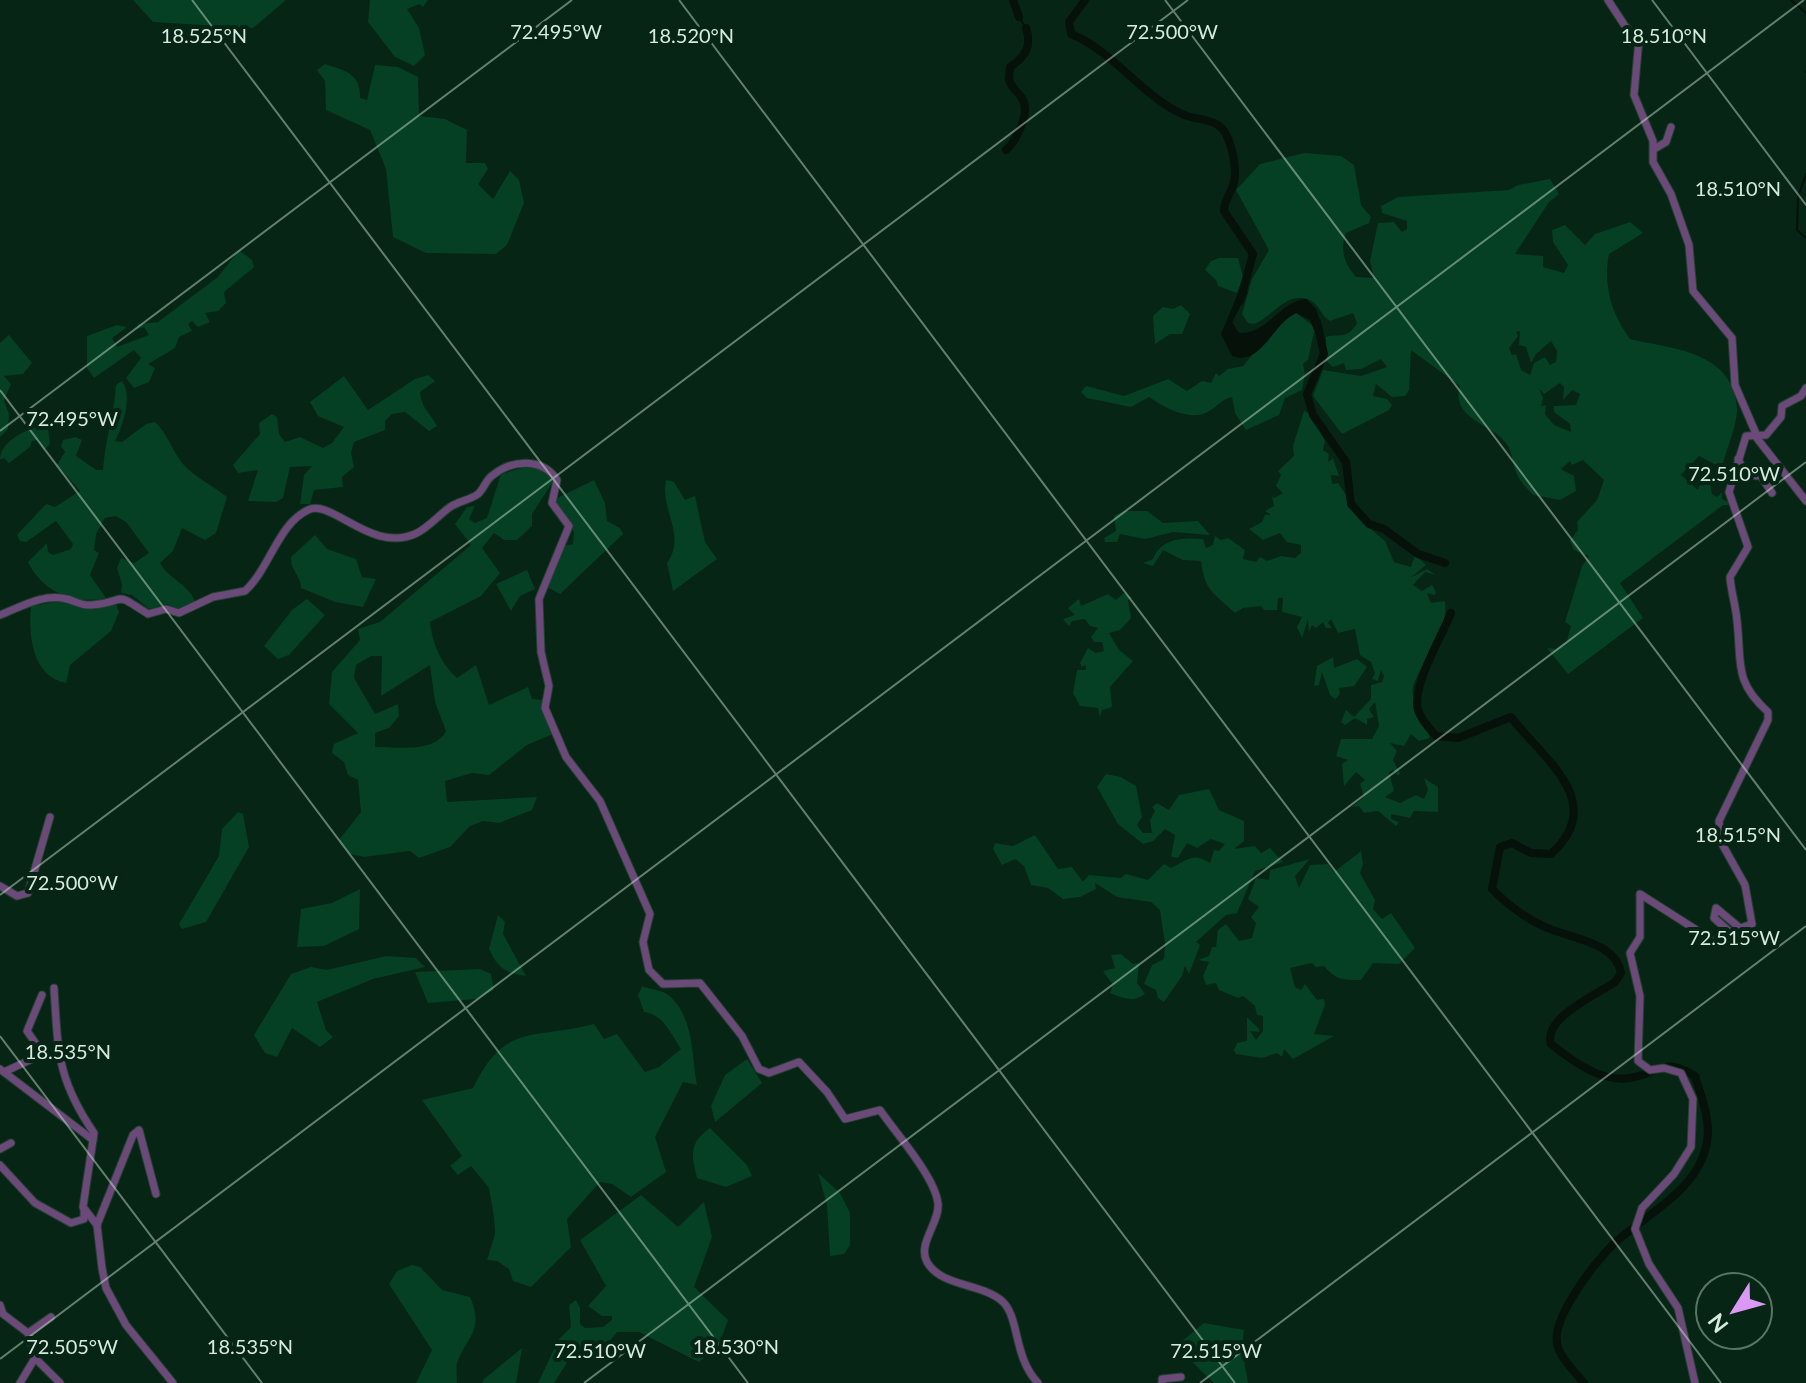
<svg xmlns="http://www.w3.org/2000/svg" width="1806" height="1383" viewBox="0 0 1806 1383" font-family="Lato,sans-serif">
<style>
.green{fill:#053f24;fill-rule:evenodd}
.water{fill:#051109}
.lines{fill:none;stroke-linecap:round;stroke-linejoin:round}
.stream{stroke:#051109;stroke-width:2}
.river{stroke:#051109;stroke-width:8}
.minor-casing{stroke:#234131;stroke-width:9}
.minor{stroke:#6b4978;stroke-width:7}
.ticks{fill:none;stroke:#d8eade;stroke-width:2;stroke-opacity:0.45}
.ticks-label{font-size:20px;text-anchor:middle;fill:#d8eade;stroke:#062515;stroke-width:8;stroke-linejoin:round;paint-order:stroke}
</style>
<rect width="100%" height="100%" fill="#062515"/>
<g class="green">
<polygon points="133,0 286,0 253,28 153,22"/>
<polygon points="370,0 428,0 423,7 420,4 407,9 419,28 425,55 414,66 395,57 368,22"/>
<path d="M325 64C345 71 361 73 360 98L367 100 375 65 398 67 418 77 419 116 445 119 467 130 466 163H485L488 169 478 184 493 199 510 171 519 180 524 203 507 245 496 254 426 253 393 237 386 169 370 130 326 110 325 81 317 70Z"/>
<path d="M1304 153 1341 156 1354 165 1361 205 1371 217 1369 223 1346 233C1339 250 1345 264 1356 277L1374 278 1370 261 1378 223 1394 222 1402 232 1407 229V221L1382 213 1381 206 1398 197 1509 190 1518 185 1550 179 1559 194 1549 202 1515 254 1543 256V267L1564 273 1568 265 1553 242 1552 230 1565 225 1585 245 1595 234 1630 222 1643 233 1609 254C1603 285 1611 313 1630 339 1671 349 1732 350 1737 407 1738 424 1726 450 1722 468L1699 456 1681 475 1698 490 1699 486 1710 484 1712 494 1717 497 1722 492V499L1735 505H1723L1620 583 1643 618 1568 674 1547 648 1556 649 1567 641 1571 626 1565 622 1582 566 1589 556 1574 550 1570 541 1578 530 1577 522 1597 500 1604 480 1583 460 1572 465 1570 461 1561 469 1574 476 1576 491 1560 500 1533 495C1526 487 1517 479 1515 469 1511 455 1512 447 1499 436 1483 423 1451 414 1460 386L1411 350 1409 390 1405 396 1392 397 1376 384 1373 396 1387 399 1392 405 1389 410 1342 434 1313 396 1323 370 1361 376 1387 367 1381 359 1361 369 1346 370 1344 363 1333 367 1326 361V337C1338 333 1348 340 1357 323L1353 313 1330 321C1321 316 1320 307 1313 302 1289 287 1273 317 1254 324L1248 323 1242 314 1252 279 1269 250 1236 190 1260 164ZM1520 331 1519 345 1526 347 1531 363 1536 354 1551 341 1557 351 1556 362 1550 365 1545 357 1534 363 1530 375 1521 370 1516 354 1512 355 1509 348 1518 336 1516 332ZM1560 383 1564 387 1563 400 1572 390 1580 394 1576 405 1554 406V412L1570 424 1571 432 1554 425 1545 414 1546 405 1541 406 1543 398 1539 388 1544 394Z"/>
<polygon points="239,250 252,260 254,267 224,292 226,303 218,311 205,313 210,322 198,327 192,321 188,324 192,331 179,337 175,348 148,364 155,368 149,382 134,388 126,378 141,358 134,350 94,378 87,368 87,336 117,325 127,327 112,338 117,347 149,335 144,327 137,329 138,324 158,322 218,277"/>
<polygon points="1219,258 1238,258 1243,277 1237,293 1218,286 1216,280 1205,270 1211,261"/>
<polygon points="1181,305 1190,314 1182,334 1170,334 1155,344 1153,316 1163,307 1173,309"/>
<path d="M1296 313 1315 327 1308 360 1303 364 1305 374 1302 390 1285 398 1279 415 1246 430 1235 413 1232 397C1222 399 1219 405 1211 410 1193 423 1166 409 1149 397L1131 407 1087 398 1081 392 1086 386 1124 396 1168 379 1187 391 1202 381 1211 383 1216 373 1219 376 1228 369 1243 366 1276 326Z"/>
<polygon points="9,335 32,363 23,374 4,376 11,384 4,401 9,414 8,429 0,437 0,343"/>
<path d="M428 375 435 381 420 392C422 410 430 412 437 426L429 431 405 412 392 414 385 421V430L354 442 351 453 354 467 342 477 343 487 314 490 310 504H300L304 475 312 466 290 467 283 498 276 502 248 501 258 470 238 473 233 465 260 434 259 423 272 414 277 417 279 434 285 442 300 437 323 448 332 443 344 427 318 416 310 402 344 376 368 410 415 379Z"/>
<path d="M122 381C133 395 123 426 115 441L122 442 146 424 155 422C170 436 173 456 189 470 200 480 215 487 227 497L216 533 205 540 182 528 173 551 160 563C169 579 187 583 195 601L179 610 167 604 149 609 132 595 121 593 122 584 117 568 121 558 134 563 149 553 127 523 116 516 105 518 96 534 94 550 99 553 90 575 106 598C75 605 42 592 28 562L47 543 48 552 53 555 71 549 73 544 56 521 26 542 20 541 17 535 46 504 55 507 80 491 57 465 65 452 61 446 63 440 75 437 82 440 76 456 96 470H103C105 440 114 415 116 385Z"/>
<path d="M1304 411 1309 413 1325 441 1323 450 1329 454 1328 462 1333 458 1339 476 1331 475 1332 484 1338 483 1366 525 1385 541 1394 562 1411 567 1415 555 1426 565 1410 578 1427 569 1436 575 1425 572 1413 585 1422 591 1432 585 1436 592 1435 595 1427 593 1431 603 1445 601C1449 632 1423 659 1414 684 1408 699 1423 712 1425 725L1432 727 1428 732 1430 738 1419 741 1411 734 1404 746 1390 743 1397 751 1393 760 1400 773 1398 776 1393 770 1389 772 1394 791 1385 797 1400 803 1416 795 1424 799 1428 790 1424 778 1438 787V812L1414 811 1410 818 1391 814V819L1399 822 1396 826 1378 811 1364 813 1359 806 1352 807 1364 797 1360 784 1365 780 1356 772 1344 786 1342 764 1348 760 1336 756 1341 739H1372L1379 726 1375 702 1369 709 1374 717 1367 719V725L1355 718 1345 725 1341 722 1346 710 1354 717 1371 699V685L1382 682 1384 676 1381 670 1378 681 1372 679 1375 673 1371 662 1360 655 1355 629 1338 633 1331 619 1328 623 1332 628H1326L1323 622 1316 628 1312 625 1309 632 1308 619 1302 638 1297 627 1302 617 1282 612 1283 598H1278L1277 610H1264L1261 606 1243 608 1235 613C1215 594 1204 591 1201 561L1183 560 1163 550 1153 566 1143 563 1153 559C1162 537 1184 538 1203 539L1206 548 1213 545 1215 536 1221 540 1228 538 1245 550 1243 559 1256 562 1260 557 1267 561 1281 556 1295 558 1301 553V545L1287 542 1280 533 1263 540 1249 529 1262 522 1265 515H1271L1265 511 1274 506 1272 496 1274 498 1283 493 1276 486 1281 475 1278 471 1294 456 1293 446Z"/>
<path d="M36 427 48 428 50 444 44 450 38 440 32 441 30 447 9 463 4 458 0 460C0 443 21 432 36 427Z"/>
<path d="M522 468H540L554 480 532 514V526L517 540H504L494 533 482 548 500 573 481 596 430 622C432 643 441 664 457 678L476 665 489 705 528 687 532 699 542 700V712L553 734 527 745 489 775 472 773 445 781 447 802 537 797 532 810 499 823 483 821 470 826 450 847 419 858 410 851 364 857 350 854 339 840 361 812 358 780 348 775 344 762 332 753 334 744 358 733 329 704 332 672 360 640 358 629 380 622 471 545 455 524 467 507 475 506 469 519 475 523 487 518 501 474ZM371 656H382L381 696 430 665 435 702 446 731C435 753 397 747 375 747V733L389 728 399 716 398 704 375 714 354 678 356 665Z"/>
<polygon points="594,480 605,503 607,521 620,528 623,534 560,594 545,586 562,546 573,544 574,532 568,520 553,500"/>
<path d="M666 480 674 482 685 500 695 496 705 542 717 559 673 591 667 563C687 535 660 511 666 480Z"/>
<polygon points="1124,511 1147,511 1163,523 1198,521 1210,535 1173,532 1145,539 1120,534 1117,542 1105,542 1104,538 1116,531 1114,516"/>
<path d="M315 535 327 549 356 559 362 577 376 579 363 607 335 602 301 588C301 576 290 570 291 557Z"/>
<polygon points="527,570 535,589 520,596 511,611 496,584"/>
<polygon points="1124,593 1132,598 1128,600 1131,618 1120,630 1109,633 1119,650 1133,661 1110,687 1112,707 1102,710 1100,717 1098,708 1080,706 1073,693 1077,670 1086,670 1086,665 1082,667 1080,663 1088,648 1096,653 1104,651 1102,642 1094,642 1091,637 1098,628 1090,626 1085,619 1072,621 1069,626 1063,619 1075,615 1068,608 1079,599 1081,606 1108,594 1116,600"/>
<polygon points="307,599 325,615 289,655 278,659 264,646 292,610"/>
<path d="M61 601 89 609 115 601 119 612 111 631 70 665 66 683C32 677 28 634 31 606Z"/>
<polygon points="1333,657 1334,668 1357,659 1367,667 1354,686 1339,688 1340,694 1335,699 1330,695 1322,672 1319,685 1314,686 1317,666"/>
<path d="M1106 774 1121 777 1136 786 1142 817 1137 825 1143 833H1152L1150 820 1155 811 1152 807 1157 803 1169 810 1179 795 1209 789 1219 810 1244 821V841L1234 849 1255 846 1261 853 1270 848 1283 862 1255 871 1237 913 1226 915 1196 942 1200 945 1189 974 1185 966 1182 976 1164 1002 1158 998 1156 990 1144 984 1152 965 1164 959 1165 944 1160 910 1151 902 1117 897 1095 883 1096 889 1080 897 1063 899 1048 888 1031 885 1024 866 1015 859 1002 865 993 849 995 843 1013 846 1035 835 1058 869 1072 867 1083 882 1089 875 1121 878 1126 874 1148 880 1164 864 1171 868C1188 860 1192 852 1210 863L1214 850 1219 851 1225 844 1211 839 1197 848 1187 843 1178 858 1171 857 1175 835 1165 829 1153 841 1143 844 1118 824 1097 787Z"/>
<polygon points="238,812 243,814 249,847 206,922 182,929 179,924 219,856 222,829"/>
<path d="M1361 851 1363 864 1360 873 1375 900 1373 909 1382 919 1391 913 1415 948 1399 964 1373 963 1361 980C1344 980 1337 981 1324 966L1316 967 1312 963 1290 968 1295 987 1301 990 1305 984 1317 1000 1324 999 1325 1005 1314 1034 1334 1036 1293 1059 1284 1049 1282 1057 1277 1053 1262 1058 1236 1054 1234 1050 1237 1043 1247 1041V1017L1259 1029V1032L1250 1031 1256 1040 1263 1031V1016L1257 1015 1255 1006 1243 996 1238 998 1219 990 1216 983 1206 985 1203 976 1209 962 1198 960 1209 956 1212 947H1216L1218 930 1226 924 1239 941 1252 938 1256 923 1251 917 1259 907 1248 899 1256 878 1269 880 1270 870 1310 859 1295 876 1299 888 1310 865 1328 864 1334 872Z"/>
<polygon points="360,889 359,929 324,946 297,947 301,909 332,903"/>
<path d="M498 915 505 922 503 934 526 976C505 973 498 968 489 949Z"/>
<path d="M1121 954 1133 964 1139 963 1137 983 1145 994C1134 1003 1122 998 1110 993L1113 985 1103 971 1115 968 1111 955Z"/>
<polygon points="386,956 416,958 425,967 373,979 317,1002 326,1030 333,1037 320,1047 292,1028 277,1057 265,1053 254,1035 291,974 311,967 327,970"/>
<polygon points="480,969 491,974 494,990 476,999 428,1003 415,972"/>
<path d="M642 986C649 989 661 990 667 994 695 1016 691 1055 697 1085L683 1082 655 1137 666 1172 631 1197 612 1184 600 1182 567 1219 571 1247 531 1287 513 1281 509 1269 497 1261 487 1260 495 1234 494 1217 489 1188 471 1166 458 1175 450 1166 462 1156 422 1100 473 1088C505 1022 532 1040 594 1024L604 1039 617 1034 645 1072 659 1067 681 1049C671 1034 663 1014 644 1012L638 995Z"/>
<polygon points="747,1059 762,1083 715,1122 711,1106 725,1075"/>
<path d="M710 1128 747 1165 752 1176 726 1187 697 1178C691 1154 689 1143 710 1128Z"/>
<polygon points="818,1173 840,1193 850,1213 850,1245 844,1254 830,1256 827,1205"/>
<polygon points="641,1195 678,1227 704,1202 712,1237 694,1287 728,1320 719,1345 699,1362 639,1332 617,1332 603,1349 587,1346 568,1361 554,1383 538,1383 559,1339 571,1327 569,1305 576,1300 580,1308 580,1324 585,1328 603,1327 612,1320 612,1316 602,1316 588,1306 606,1286 580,1240"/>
<path d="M412 1265 420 1267 442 1290 470 1297C485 1331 466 1337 457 1363 456 1369 457 1377 457 1383H416L432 1350 389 1284 397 1271Z"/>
<polygon points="1204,1323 1244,1330 1242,1348 1248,1383 1214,1383 1190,1360 1182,1341"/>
<polygon points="522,1348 516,1383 482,1383 484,1379"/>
</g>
<path class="water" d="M1239 291 1248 292 1232 322 1239 333C1267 335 1280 301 1306 299L1316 309 1323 330H1314L1310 320 1296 313C1273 323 1261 367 1232 356L1221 334Z"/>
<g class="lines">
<g class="stream">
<polyline points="1791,0 1806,13"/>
<polyline points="1019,17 1026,28"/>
<polyline points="1806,71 1806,72"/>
<polyline points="1806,174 1798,197 1797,230 1806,238"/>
</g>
<g class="river">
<polyline points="1013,0 1019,17"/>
<path d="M1085 0 1069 22 1071 34C1113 51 1140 94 1182 114 1196 121 1217 117 1226 134 1232 146 1237 168 1234 182 1232 193 1224 199 1224 211L1253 254 1240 301"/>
<path d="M1006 150C1017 140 1030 113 1023 100 1019 92 1012 89 1009 80L1010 67C1026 56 1032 46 1026 28"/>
<polyline points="1317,322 1324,354 1307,394 1313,415 1346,462 1351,504 1369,524 1384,529 1418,554 1445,563"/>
<path d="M1451 613C1442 636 1411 687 1418 710 1421 720 1429 728 1436 736L1458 738 1511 717C1542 758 1609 802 1551 854L1531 853 1512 843 1500 847 1492 889C1508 905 1523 917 1543 926 1567 938 1616 941 1621 973L1615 982C1597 994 1542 1019 1551 1044 1572 1061 1602 1083 1630 1078 1661 1073 1662 1056 1695 1076 1701 1096 1711 1120 1707 1142 1699 1189 1650 1212 1618 1240 1598 1257 1552 1317 1557 1343 1559 1357 1575 1372 1584 1383"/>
</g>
<defs>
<g id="minor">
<polyline points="1608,0 1625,26 1639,39 1634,95 1653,141 1653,162 1671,194 1689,245 1693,291 1732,338 1735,385 1757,436"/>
<polyline points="1654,149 1666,142 1671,127"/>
<polyline points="1756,437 1806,501"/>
<polyline points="1738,459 1746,475 1761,476 1772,493"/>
<path d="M0 615C21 607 43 593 67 599 75 601 82 606 91 605 130 602 110 589 148 614L166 609 179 613 213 597 245 591C270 568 278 524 308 510 332 498 372 555 417 533 429 527 439 515 450 507 459 501 470 500 478 494 484 489 486 479 493 475 513 459 543 458 557 480L552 503 569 526 539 599 541 652 549 686 545 708 566 757 600 801 650 914 643 942 649 970 663 984 700 983 742 1036 759 1069 769 1073 799 1062 827 1092 845 1119 880 1110C895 1132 936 1178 938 1204 940 1222 917 1244 927 1262 941 1287 982 1283 1002 1301 1020 1317 1013 1357 1038 1383"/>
<polyline points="0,886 17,896 28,893 50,817"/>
<path d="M54 988C58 1051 57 1079 94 1133L93 1140"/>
<polyline points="0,1069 93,1140 83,1207 97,1225"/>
<polyline points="4,1072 32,1059 39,1048 27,1031 42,995"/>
<polyline points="0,1149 11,1143"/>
<polyline points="0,1165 35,1203 71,1223 84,1219 84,1210"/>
<polyline points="156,1194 139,1130 133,1135 97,1225 102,1268 106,1288 126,1325 173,1383"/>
<polyline points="0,1305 3,1314 28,1333"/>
<polyline points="51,1317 28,1333 35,1358 60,1383"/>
<polyline points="20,1383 35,1358"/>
<polyline points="1162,1383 1162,1379 1181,1377"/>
<path d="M1695 1383 1678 1308 1649 1264 1635 1229 1642 1208 1674 1174 1691 1147 1693 1099 1681 1073 1664 1068 1650 1070 1638 1061 1640 996 1630 953 1640 937V894L1709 938 1729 944 1739 940 1714 918 1716 908 1740 928 1752 924 1745 885 1721 842 1719 821 1768 720V712C1733 681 1742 662 1737 621 1736 606 1731 592 1730 577L1748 547 1729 492 1746 436 1766 435 1781 417 1782 406 1801 396 1806 388"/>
</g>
</defs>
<use href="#minor" class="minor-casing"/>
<use href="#minor" class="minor"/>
</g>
<path class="ticks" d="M192 0 1235 1383M679 0 1721 1383M1165 0 1806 850M1652 0 1806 205M0 390 748 1383M0 431 572 0M0 895 1188 0M0 1036 262 1383M0 1359 1804 0M584 1383 1806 462M1200 1383 1806 926"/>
<g class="ticks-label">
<text x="556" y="39">72.495°W</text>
<text x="1172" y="39">72.500°W</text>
<text x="204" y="43">18.525°N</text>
<text x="691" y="43">18.520°N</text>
<text x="1664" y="43">18.510°N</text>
<text x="1738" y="196">18.510°N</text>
<text x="72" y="426">72.495°W</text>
<text x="1734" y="481">72.510°W</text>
<text x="1738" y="842">18.515°N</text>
<text x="72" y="890">72.500°W</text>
<text x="1734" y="945">72.515°W</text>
<text x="68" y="1059">18.535°N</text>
<text x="250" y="1354">18.535°N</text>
<text x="736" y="1354">18.530°N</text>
<text x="72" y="1354">72.505°W</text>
<text x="600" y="1358">72.510°W</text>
<text x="1216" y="1358">72.515°W</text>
</g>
<g transform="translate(1734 1311) rotate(233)"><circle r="38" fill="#062515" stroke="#5a7465" stroke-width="2"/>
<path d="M0-6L14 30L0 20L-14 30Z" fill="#db99f5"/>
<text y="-12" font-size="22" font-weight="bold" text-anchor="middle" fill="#d8eade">N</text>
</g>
</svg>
